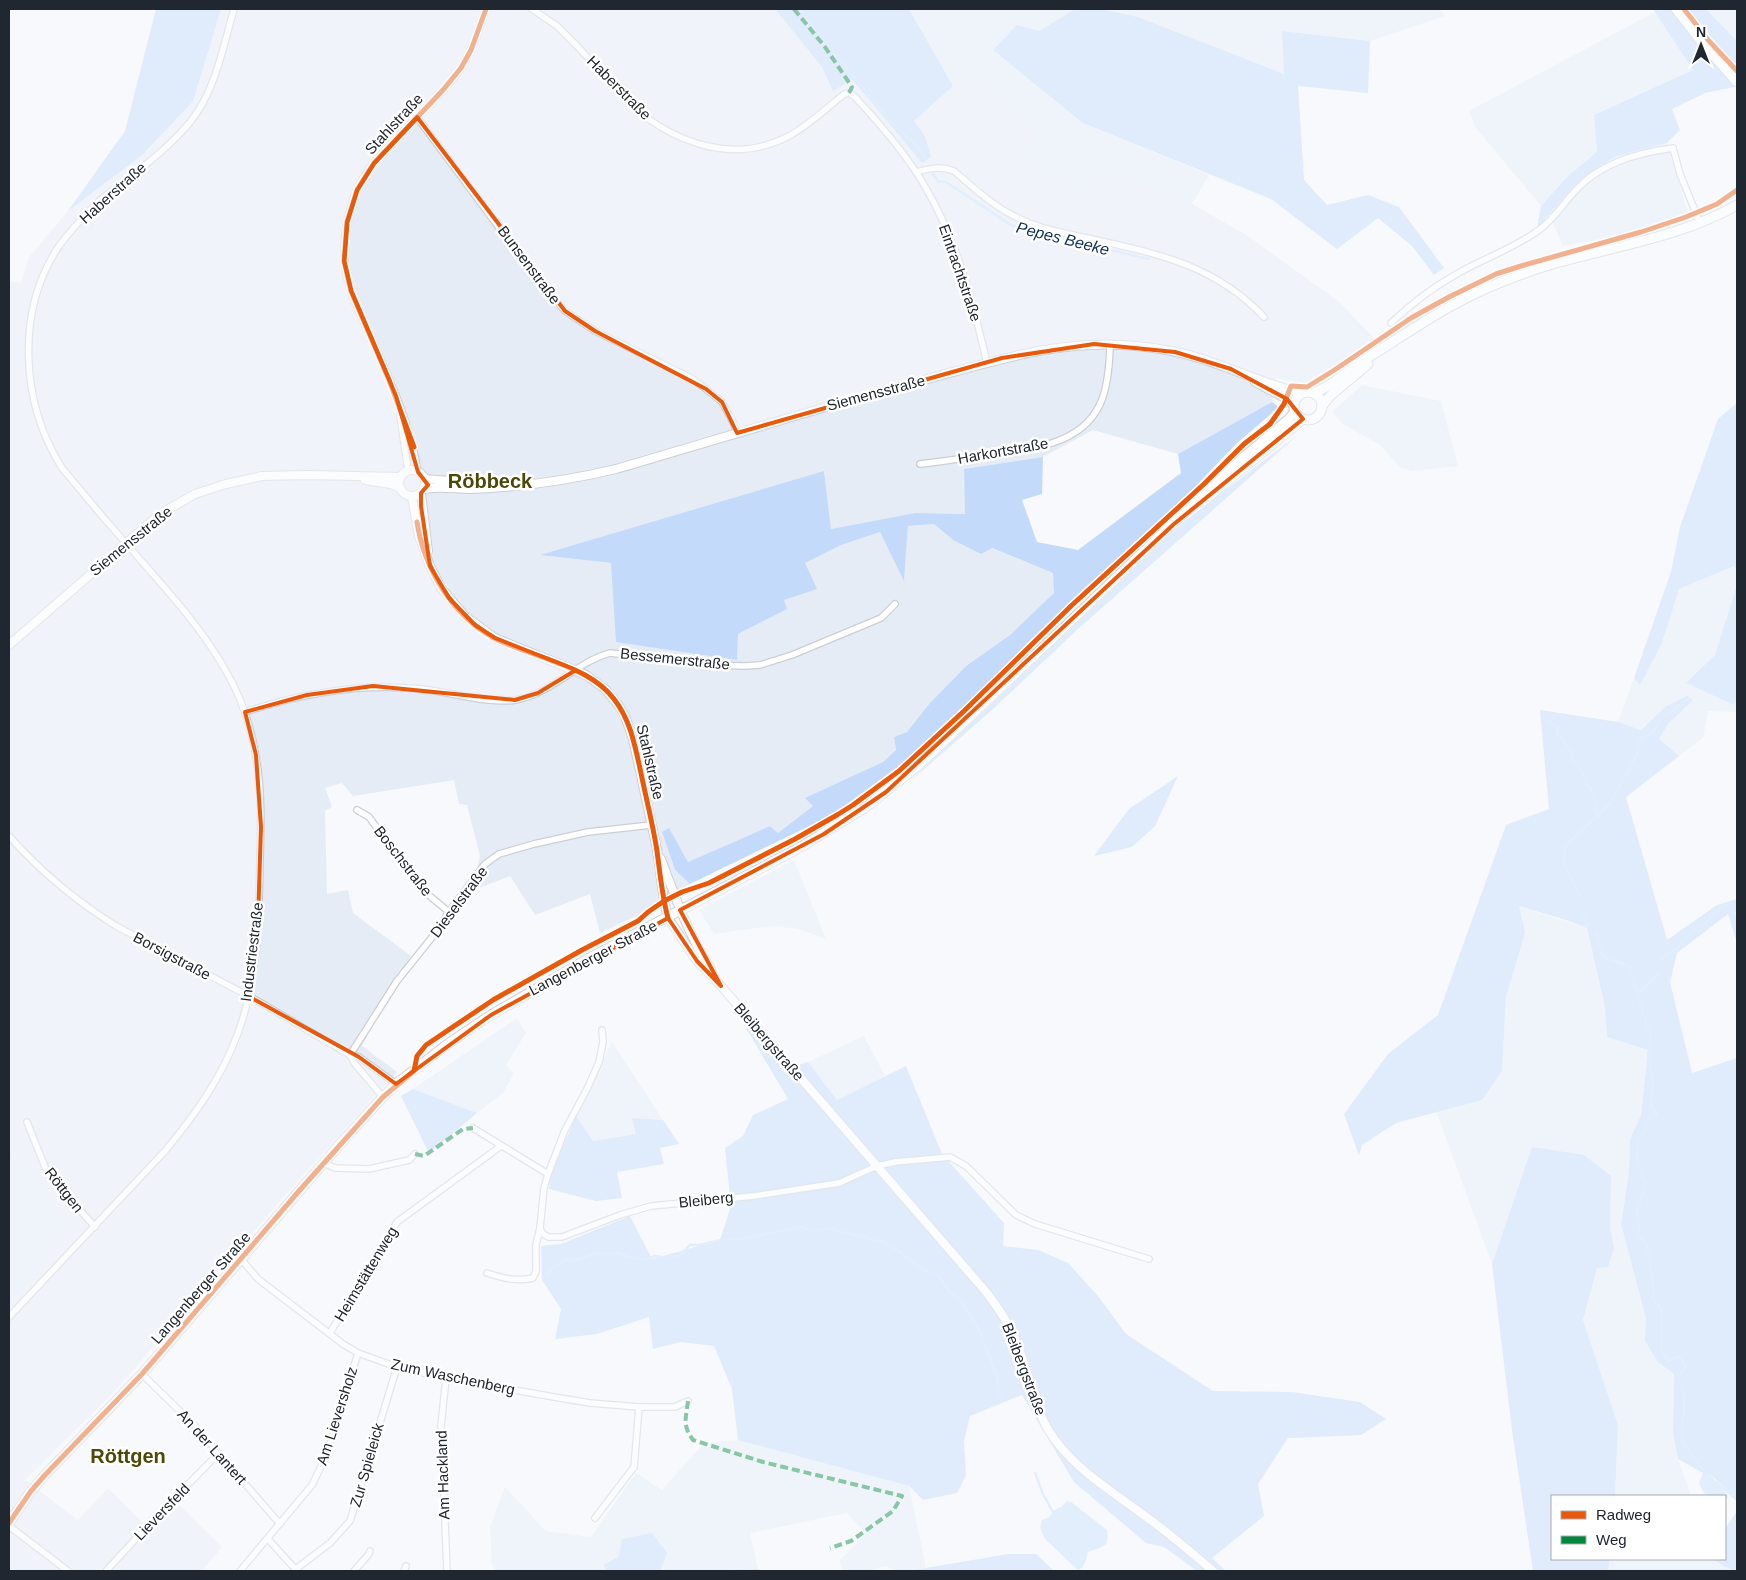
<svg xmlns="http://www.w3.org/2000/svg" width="1746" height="1580" viewBox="0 0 1746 1580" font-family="Helvetica,sans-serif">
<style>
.built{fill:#e6ecf5}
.green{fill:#e4edfa}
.forest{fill:#c3dafa}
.water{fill:#c9dffe}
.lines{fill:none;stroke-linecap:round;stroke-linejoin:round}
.stream{stroke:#c9dffe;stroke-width:2.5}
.minor-casing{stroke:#cbcfd5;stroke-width:8}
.tertiary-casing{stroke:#cbcfd5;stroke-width:10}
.secondary-casing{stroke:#cbcfd5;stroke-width:11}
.minor{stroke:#fefeff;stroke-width:5.5}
.tertiary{stroke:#fefeff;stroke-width:8}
.secondary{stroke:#fefeff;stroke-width:9}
.quiet{stroke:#00873e;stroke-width:4;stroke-dasharray:8 4;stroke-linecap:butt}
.cycleway-casing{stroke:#fff;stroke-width:8}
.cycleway{stroke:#e8590c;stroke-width:5}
.marked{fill:none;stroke:#e8590c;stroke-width:4;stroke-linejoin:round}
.labels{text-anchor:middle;stroke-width:5;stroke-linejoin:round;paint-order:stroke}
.street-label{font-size:15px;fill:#202730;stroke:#fff}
.water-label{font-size:16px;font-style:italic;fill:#10315d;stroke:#fff}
.district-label{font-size:20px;font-weight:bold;fill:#4c4908;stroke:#fff}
</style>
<rect width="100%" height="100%" fill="#f7f9fc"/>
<polygon class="built" points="221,9 775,9 822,67 833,90 852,78 922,163 925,136 914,121 953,86 969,77 1036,133 1020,158 1086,189 1094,174 1147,184 1192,204 1248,236 1338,301 1309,340 1296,365 1276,378 1272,402 1178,454 1093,430 1043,457 964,469 966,514 915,513 831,529 824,471 542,555 611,563 736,660 738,634 786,609 784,600 804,563 841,545 880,532 904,580 908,526 934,524 953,540 991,548 1053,573 1055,593 1010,635 966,666 929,704 907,732 894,737 896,750 883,762 806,798 813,806 778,833 770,826 688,862 669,829 662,832 675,870 690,884 653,908 600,933 590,894 535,915 510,876 471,891 480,856 467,805 459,804 454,780 353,796 342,783 325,788 332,807 325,811 327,894 348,890 353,913 411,956 362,1046 397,1072 304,1174 114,1392 25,1480 78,1520 108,1488 143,1523 170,1496 222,1547 202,1571 9,1571 9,1292 14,1300 28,1286 41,1263 63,1215 9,1148 9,280 21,283 29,257 68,211 141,156 218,20"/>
<g class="green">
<polygon points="909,9 1075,9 1039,31 1083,123 1209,175 1192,204 1147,184 1094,174 1086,190 1019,158 1035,133 969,77 953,86"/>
<polygon points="1101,9 1439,9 1445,16 1370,41 1283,31 1284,74 1138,17"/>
<polygon points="1706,9 1737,9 1737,41"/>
<polygon points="1655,12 1693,70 1594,115 1598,152 1568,176 1541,206 1475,127 1469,111"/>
<path d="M1667 143 1688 214 1632 233 1563 246 1549 215C1568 192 1587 170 1615 156 1629 149 1652 147 1667 143Z"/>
<polygon points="1338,301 1375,339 1338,364 1305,384 1276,378 1296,365 1309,340"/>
<polygon points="1362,385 1441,401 1458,466 1411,471 1400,467 1380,445 1343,424 1332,412"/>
<polygon points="1734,566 1737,571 1737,585 1715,655 1686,683 1734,705 1737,699 1737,712 1708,711 1703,738 1679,756 1659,740 1668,724 1693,700 1665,707 1641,730 1618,722 1634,678 1640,684 1662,643 1679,589"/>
<polygon points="794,860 826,939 799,929 772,926 714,934 699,910"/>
<polygon points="1518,906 1587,928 1605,1007 1607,1037 1648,1050 1641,1115 1630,1140 1629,1172 1621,1224 1646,1318 1645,1341 1658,1362 1674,1374 1673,1433 1678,1459 1690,1493 1696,1496 1615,1496 1618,1425 1583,1320 1597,1267 1614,1248 1610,1228 1611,1176 1532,1147 1492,1264 1436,1111 1482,1100 1502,1071 1506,997 1525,933"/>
<polygon points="517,1018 526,1033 506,1065 514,1073 503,1093 477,1113 413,1089"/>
<polygon points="864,1036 885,1076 837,1100 808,1062"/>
<polygon points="612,1042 663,1120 633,1118 637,1134 592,1141 576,1116"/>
<polygon points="9,1148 63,1215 41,1263 28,1286 14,1300 9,1292"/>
<path d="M738 1440 909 1486 926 1568C910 1571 900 1574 886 1566L867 1571H843L840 1560 866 1534 847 1513 750 1533 758 1569 659 1571 619 1556 605 1565 606 1571H497L492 1566 490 1527 505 1487 546 1531 591 1537 636 1473 662 1490 704 1443Z"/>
<polygon points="1610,1559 1712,1559 1733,1571 1608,1571"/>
</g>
<g class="forest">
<polygon points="156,9 221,9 193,101 141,156 68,211 125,131"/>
<polygon points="775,9 909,9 953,86 914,121 925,136 931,157 922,163 852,79 833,91 822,67"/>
<polygon points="1075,9 1101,9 1138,17 1284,74 1282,31 1370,41 1368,93 1298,86 1304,180 1327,205 1368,195 1399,207 1444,268 1434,275 1412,246 1378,218 1337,249 1271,199 1083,123 993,50 1017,25 1039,31"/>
<polygon points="1653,9 1670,9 1734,87 1705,93 1672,109 1680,130 1667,143 1616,156 1592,171 1574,186 1537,228 1541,206 1568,176 1597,152 1594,115 1693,70"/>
<polygon points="1687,9 1706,9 1737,41 1737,69"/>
<polygon points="1272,402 1279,407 1236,444 1192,490 906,761 832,815 690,884 675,870 662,832 669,828 688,862 770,826 778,833 813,806 805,798 883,762 896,750 894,737 907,732 929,704 966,666 1010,635 1054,593 1053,573 992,548 981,554 953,540 934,524 908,526 904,581 880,532 841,545 805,563 817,589 784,600 787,609 738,634 737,660 616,642 611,563 540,555 824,471 831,529 915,513 965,514 964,469 1043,457 1042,494 1022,500 1037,542 1078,550 1181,473 1178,454"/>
<polygon points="1737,403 1737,571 1734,566 1679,589 1662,643 1640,685 1634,678 1671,572 1680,527 1718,419"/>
<polygon points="1299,434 1078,629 992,710 905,786 1182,523"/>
<polygon points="1737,585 1737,699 1734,705 1686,683 1715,655"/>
<polygon points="1687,696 1693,700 1668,724 1659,739 1679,756 1626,797 1667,940 1717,905 1737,899 1737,910 1735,912 1737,922 1737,943 1728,914 1677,953 1670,982 1692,1073 1737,1058 1737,1499 1710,1474 1703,1473 1678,1459 1673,1433 1674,1374 1658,1362 1645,1341 1646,1318 1621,1224 1629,1172 1630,1140 1641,1115 1648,1050 1607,1037 1605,1007 1587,928 1566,920 1519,906 1525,933 1506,997 1502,1071 1482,1100 1396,1123 1362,1145 1359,1155 1344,1114 1388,1054 1438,1015 1506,825 1549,809 1540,710 1618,722 1641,730 1665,707"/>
<polygon points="1178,776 1155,826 1132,847 1094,856 1129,809"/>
<polygon points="743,1023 747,1024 784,1070 808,1062 837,1100 906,1066 942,1154 1004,1223 1003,1246 1038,1250 1068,1263 1098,1296 1126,1334 1213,1391 1292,1392 1360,1402 1386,1419 1361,1435 1288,1438 1258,1484 1264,1516 1212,1558 1226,1571 1197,1571 1164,1547 1146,1543 1074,1482 1022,1395 970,1416 964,1441 966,1475 957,1493 923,1500 909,1486 738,1440 732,1389 714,1346 681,1342 653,1349 649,1317 597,1334 555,1339 561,1309 542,1280 541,1246 561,1244 630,1216 652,1259 720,1240 731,1206 725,1148 743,1136 753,1115 788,1099"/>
<polygon points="413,1089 477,1113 429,1153 401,1096"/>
<polygon points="576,1116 593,1141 636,1134 632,1118 663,1120 679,1144 660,1148 664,1164 617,1172 622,1198 596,1201 549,1189 551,1175"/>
<polygon points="1532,1147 1584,1155 1611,1176 1610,1228 1614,1248 1608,1267 1597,1268 1583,1320 1618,1425 1615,1496 1552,1496 1552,1559 1610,1559 1608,1571 1533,1571 1512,1430 1492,1264"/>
<polygon points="1737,1511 1737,1571 1733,1571 1712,1559 1725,1559 1725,1529"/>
<polygon points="652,1533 667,1553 660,1571 758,1569 761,1571 606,1571 604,1565 619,1556 622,1539"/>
<polygon points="1008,1554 1036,1554 1054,1571 908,1571"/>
</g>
<g class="water">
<path d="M1703 1473 1710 1474 1728 1496 1725 1504V1496C1707 1496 1706 1500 1699 1483Z"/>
<path d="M1067 1501 1071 1502 1107 1530 1108 1537 1106 1544 1100 1548 1088 1552C1086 1559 1085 1568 1078 1570L1045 1539 1040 1528 1042 1520 1049 1517 1056 1509 1061 1507Z"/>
</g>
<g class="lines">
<g class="stream">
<polyline points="799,9 892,124 917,145 925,158"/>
<polyline points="933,174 938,181 946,182 1011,225 1037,233 1149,259"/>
<polyline points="1549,718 1550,723 1557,726 1557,733 1571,751 1573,761 1585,776 1586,784 1590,787 1596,806 1596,818"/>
<polyline points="1579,895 1564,864 1565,846 1610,804 1639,750 1640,738 1651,734 1660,720 1688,699"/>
<polyline points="1583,912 1587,927"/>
<polyline points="1596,933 1603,957 1629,966 1651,1038 1648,1054 1653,1079 1651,1106 1657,1114 1650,1118 1637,1144 1639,1165 1646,1184 1638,1208 1639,1237 1646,1243 1653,1284 1653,1299 1661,1309 1661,1348 1668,1361 1679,1356 1686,1367 1678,1376 1684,1396 1684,1416 1680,1429 1683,1443 1706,1474"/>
<polyline points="1662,960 1666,955 1675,950 1694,931 1706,923 1718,909 1726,905"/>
<polyline points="1638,993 1659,974"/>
<polyline points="547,1274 551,1269 564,1260 580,1259 596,1253 618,1253 632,1258 644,1260 655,1256 666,1258 679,1256 690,1245 699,1245 726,1239 740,1239 802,1227 812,1231 822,1228 831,1229 883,1242 900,1252 922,1269 939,1276 950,1293 960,1299 978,1328 996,1374 1000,1399"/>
<polyline points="1035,1473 1043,1494 1054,1514"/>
<polyline points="1716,1482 1737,1500"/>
</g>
<defs>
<g id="minor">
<path d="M532 9 557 26 577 46 632 106C675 143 734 165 789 136 809 125 826 109 844 94L849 93 855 97C881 125 909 157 927 190 958 244 973 303 987 363"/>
<polyline points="417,117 535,276 565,311 595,331 691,378 706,389 722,402 734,424 737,433"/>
<path d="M916 172C930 168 941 166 954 171 974 188 994 207 1018 218 1040 229 1064 233 1087 238 1155 253 1214 264 1264 317"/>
<path d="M1391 323C1410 305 1432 288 1455 275 1482 259 1513 249 1539 230 1553 220 1563 204 1575 191 1600 163 1637 153 1673 148L1680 174 1700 223"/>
<polyline points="400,416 408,471"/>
<path d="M920 464C949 461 978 456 1007 451 1022 449 1040 448 1055 442 1103 425 1109 390 1110 345"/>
<path d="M418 472C411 426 391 382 372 340 362 318 350 296 346 273 340 234 349 193 374 162 390 142 411 124 429 105 440 93 453 82 461 68 473 50 479 29 486 9"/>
<path d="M245 712C303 693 360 683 421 689 452 692 485 704 516 700 552 694 576 662 610 653L710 665 744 666 760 665 792 655 881 618 895 604"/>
<polyline points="357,810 369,817 420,888 449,912"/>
<path d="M9 836C40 871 76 901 116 926L256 1000 350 1055 359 1057 396 1084"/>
<polyline points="602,1030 603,1042 599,1062 587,1089 565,1130 548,1174 544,1188 540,1228 542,1233 548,1237 562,1237 620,1215 651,1206 754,1196 839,1183 877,1166 895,1162 950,1157 966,1166 1016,1215 1035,1224 1149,1259"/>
<polyline points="350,1055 397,981 433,936 449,912 485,864 499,854 534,844 588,832 651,825"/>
<polyline points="350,1055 355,1064 383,1097"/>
<polyline points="27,1122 45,1167 50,1176 95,1227"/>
<polyline points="473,1128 548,1174"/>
<polyline points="324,1163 335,1168 369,1169 409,1160 415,1154"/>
<polyline points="241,1259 258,1279 343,1344 358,1353 397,1367 446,1378 554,1397 590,1403 639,1407 675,1407 688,1401"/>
<path d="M487 1273C502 1278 517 1282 533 1278L536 1271V1245L540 1228"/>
<path d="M9 1317 165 1151C195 1115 222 1077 238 1033 258 979 259 918 260 861 261 826 262 791 256 757 251 725 240 694 223 666 197 621 159 582 125 542 103 518 83 493 62 468 21 403 15 312 59 246 70 231 84 216 97 203 107 194 119 186 130 177 151 161 174 142 191 121 216 89 223 47 234 9"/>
<polyline points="330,1333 397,1222 501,1146"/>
<polyline points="142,1374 194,1425 280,1524"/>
<polyline points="446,1378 441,1426 447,1571"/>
<polyline points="595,1518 634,1467 639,1407"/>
<polyline points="9,1526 68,1571"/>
<polyline points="268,1539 297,1571"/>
<polyline points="296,1569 330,1543 350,1521 397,1367"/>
<polyline points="106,1571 153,1520 218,1454"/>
<polyline points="240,1571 312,1485 327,1454 358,1353"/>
<polyline points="354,1571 369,1554 370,1551"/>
<polyline points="404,1571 406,1566"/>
</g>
<g id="tertiary">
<polyline points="1255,382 1287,399 1294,406"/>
<circle cx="412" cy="483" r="13"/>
<polyline points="425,479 487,484"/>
<polyline points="365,480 391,484 400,488"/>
<path d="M425 489C440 486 455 489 471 489 522 487 566 481 616 469 719 439 821 407 924 380 994 361 1063 338 1136 346 1158 348 1181 352 1202 359 1236 370 1268 385 1302 393"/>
<polyline points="421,493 428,551"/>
<path d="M412 497 419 536 430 566 441 588 466 617 495 638 586 675 605 689 619 706 625 716 633 739 657 849 664 901 668 918 697 961 721 986 987 1293C1000 1310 1012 1328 1019 1349 1029 1376 1033 1405 1049 1431 1071 1467 1112 1491 1145 1516 1169 1533 1191 1552 1213 1571"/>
<polyline points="9,645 160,514 195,494 226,484 262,476 308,475 400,477"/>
<path d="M661 859C675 897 689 936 711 969"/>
</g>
<g id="secondary">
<polyline points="1676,9 1705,46 1737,82"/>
<circle cx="1308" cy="406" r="14"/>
<path d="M1313 393C1333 386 1346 371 1364 360 1408 333 1450 302 1499 283 1519 275 1540 267 1560 262 1620 245 1683 236 1737 205"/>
<polyline points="1322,406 1331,395 1368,364"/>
<polyline points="1209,496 1303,419"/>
<polyline points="9,1523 31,1491 45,1475 142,1374 339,1145 383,1097 396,1084 449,1043 491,1015 593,956 799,848 866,807 920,764 1236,464 1290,418 1295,411"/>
</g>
</defs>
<use href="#minor" class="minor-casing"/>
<use href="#tertiary" class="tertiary-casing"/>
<use href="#secondary" class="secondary-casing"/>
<use href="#minor" class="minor"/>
<use href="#tertiary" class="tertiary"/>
<use href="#secondary" class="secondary"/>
<g class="quiet">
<polyline points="794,9 825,47 852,87 849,93"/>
<polyline points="415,1154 424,1156 463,1129 473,1128"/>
<path d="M688 1401C686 1418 682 1425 693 1440L763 1462 902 1496 893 1511 851 1541 830 1548"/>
</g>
<defs>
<g id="cycleway">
<polyline points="1684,9 1709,41 1737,71"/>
<polyline points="414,447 389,380 351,291 344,261 347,222 357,190 374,163 443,90 461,68 471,50 486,9"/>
<path d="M417 522C424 568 452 615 494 638 511 647 532 653 550 660 574 669 598 678 614 699 631 721 635 746 641 773 646 798 653 825 657 851 660 873 662 896 668 918"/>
<polyline points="9,1523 31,1491 45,1475 142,1374 299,1191 383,1097 414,1071 417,1056 426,1045 493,1000 582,950 638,921 648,912 664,901 682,892 709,883 795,839 837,815 853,805 899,771 964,711 1071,606 1204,484 1244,444 1270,424 1284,404 1291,386 1307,387 1336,369 1411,318 1449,297 1496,274 1521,266 1641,232 1686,217 1717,204 1737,190"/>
</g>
</defs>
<use href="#cycleway" class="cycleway-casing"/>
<use href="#cycleway" class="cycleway"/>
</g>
<path d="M0 0H1746V1580H0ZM417 117 565 311 595 331 706 389 722 402 737 433 1002 358 1094 344 1175 352 1231 369 1287 399 1303 419 1174 524 886 792 824 834 680 910 721 986 697 961 668 918 491 1015 396 1084 359 1057 248 996 258 921 261 827 256 755 245 712 307 695 373 686 515 700 538 693 576 670 495 638 475 625 449 598 430 566 421 506V493L428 485 418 472 396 396 351 291 344 261 347 222 357 190 374 163Z" fill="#f7f9fc" fill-opacity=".55" fill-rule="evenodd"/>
<path class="marked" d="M417 117 565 311 595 331 706 389 722 402 737 433 1002 358 1094 344 1175 352 1231 369 1287 399 1303 419 1174 524 886 792 824 834 680 910 721 986 697 961 668 918 491 1015 396 1084 359 1057 248 996 258 921 261 827 256 755 245 712 307 695 373 686 515 700 538 693 576 670 495 638 475 625 449 598 430 566 421 506V493L428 485 418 472 396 396 351 291 344 261 347 222 357 190 374 163Z"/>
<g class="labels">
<g class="street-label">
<text transform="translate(619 88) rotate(45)" y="5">Haberstraße</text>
<text transform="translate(394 124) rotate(-47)" y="5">Stahlstraße</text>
<text transform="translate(113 193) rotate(-42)" y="5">Haberstraße</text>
<text transform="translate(529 265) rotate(53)" y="5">Bunsenstraße</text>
<text transform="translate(960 273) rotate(71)" y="5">Eintrachtstraße</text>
<text transform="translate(876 393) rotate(-15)" y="5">Siemensstraße</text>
<text transform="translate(1003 451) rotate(-10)" y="5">Harkortstraße</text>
<text transform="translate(131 541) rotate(-39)" y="5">Siemensstraße</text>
<text transform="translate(675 659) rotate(6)" y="5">Bessemerstraße</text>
<text transform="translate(650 762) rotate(77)" y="5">Stahlstraße</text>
<text transform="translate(403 861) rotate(52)" y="5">Boschstraße</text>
<text transform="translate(459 902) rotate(-53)" y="5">Dieselstraße</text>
<text transform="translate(252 952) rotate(-83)" y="5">Industriestraße</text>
<text transform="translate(172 956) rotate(28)" y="5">Borsigstraße</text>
<text transform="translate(593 958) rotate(-28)" y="5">Langenberger Straße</text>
<text transform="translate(769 1042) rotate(49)" y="5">Bleibergstraße</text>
<text transform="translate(64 1190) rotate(52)" y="5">Röttgen</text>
<text transform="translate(706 1200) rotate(-6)" y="5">Bleiberg</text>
<text transform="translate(366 1274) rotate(-59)" y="5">Heimstättenweg</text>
<text transform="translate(201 1288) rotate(-49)" y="5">Langenberger Straße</text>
<text transform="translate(1024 1369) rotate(69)" y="5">Bleibergstraße</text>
<text transform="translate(453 1377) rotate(12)" y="5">Zum Waschenberg</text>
<text transform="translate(337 1416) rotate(-72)" y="5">Am Lieversholz</text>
<text transform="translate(212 1447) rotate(48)" y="5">An der Lantert</text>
<text transform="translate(367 1465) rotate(-74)" y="5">Zur Spieleick</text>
<text transform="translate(443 1475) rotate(-92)" y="5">Am Hackland</text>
<text transform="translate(162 1512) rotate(-46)" y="5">Lieversfeld</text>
</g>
<g class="water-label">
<text transform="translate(1063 238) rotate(14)" y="6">Pepes Beeke</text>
</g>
<g class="district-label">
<text x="490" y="488">Röbbeck</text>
<text x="128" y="1463">Röttgen</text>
</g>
</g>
<rect width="1746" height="1580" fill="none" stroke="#202730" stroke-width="20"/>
<rect x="1551" y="1495" width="175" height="65" fill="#ffffff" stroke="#a6a9ac"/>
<rect x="1561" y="1511" width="25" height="8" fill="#e8590c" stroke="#a6a9ac"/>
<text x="1596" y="1520" font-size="15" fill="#202730">Radweg</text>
<rect x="1561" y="1536" width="25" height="8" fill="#00873e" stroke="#a6a9ac"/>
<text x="1596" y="1545" font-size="15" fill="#202730">Weg</text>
<g transform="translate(1701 45)" stroke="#ffffff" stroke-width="4" paint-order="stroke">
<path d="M0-4L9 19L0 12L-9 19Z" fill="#202730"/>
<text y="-8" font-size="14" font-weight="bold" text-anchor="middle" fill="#202730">N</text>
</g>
</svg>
